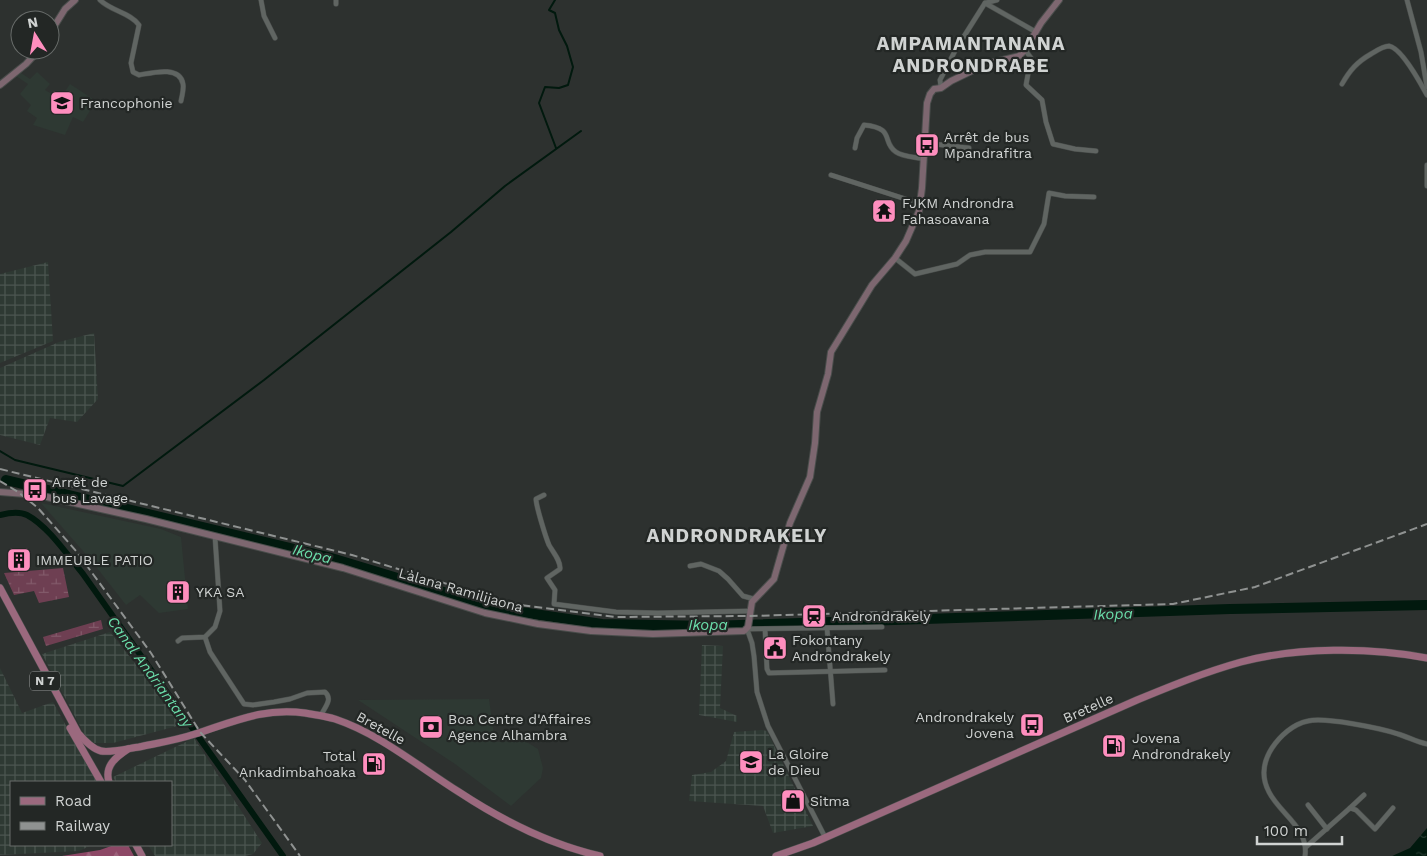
<svg xmlns="http://www.w3.org/2000/svg" width="1427" height="856" viewBox="0 0 1427 856" font-family="'Work Sans',sans-serif">
<style>
.built{fill:#2e3933}
.industrial{fill:url(#industrial-grid)}
.forest{fill:url(#forest-firs)}
.wetland{fill:url(#wetland-marsh)}
.water{fill:url(#water-ripples)}
.lines{fill:none;stroke-linecap:round;stroke-linejoin:round}
.stream{stroke:#01190e;stroke-width:2}
.canal{stroke:#01190e;stroke-width:6}
.river{stroke:#01190e;stroke-width:10}
.street-casing{stroke:#494d4b;stroke-width:5.5}
.secondary-casing{stroke:#494d4b;stroke-width:8}
.primary-casing{stroke:#494d4b;stroke-width:8}
.street{stroke:#606562;stroke-width:4.5}
.secondary{stroke:#7d6770;stroke-width:6}
.primary{stroke:#9b697e;stroke-width:7}
.rail{stroke:#8f9291;stroke-width:2;stroke-dasharray:8 4;stroke-linecap:butt}
.labels{text-anchor:middle;stroke-width:4.5;stroke-linejoin:round;paint-order:stroke}
.shield{fill:#232725;stroke:#9c9f9e;stroke-width:1}
.shield-label{font-size:12px;font-weight:bold;fill:#d0d3d2}
.poi-label{font-size:14px;fill:#d0d3d2;stroke:#232725;text-anchor:start}
.street-label{font-size:14px;fill:#d0d3d2;stroke:#232725}
.water-label{font-size:15px;font-style:italic;fill:#6bdfab;stroke:#232725}
.district-label{font-size:19px;font-weight:bold;letter-spacing:1px;fill:#d0d3d2;stroke:#232725}
</style>
<defs>
<pattern id="industrial-grid" width="8" height="8" patternUnits="userSpaceOnUse" patternTransform="scale(1.25)"><rect width="8" height="8" fill="#2e3933"/><path d="M0 4h8M4 0v8" fill="none" stroke="#4b5550"/></pattern>
<pattern id="forest-firs" width="22" height="20" patternUnits="userSpaceOnUse" patternTransform="scale(1.25)"><rect width="22" height="20" fill="#8d4866"/><path d="M5 1l3.5 6h-7zM16 11l3.5 6h-7z" fill="#9c627b"/></pattern>
<pattern id="wetland-marsh" width="20" height="14" patternUnits="userSpaceOnUse" patternTransform="scale(1.25)"><rect width="20" height="14" fill="#6e3f52"/><path d="M1 5h8M5 5V1M11 12h8M15 12V8" fill="none" stroke="#825a6a"/></pattern>
<pattern id="water-ripples" width="26" height="14" patternUnits="userSpaceOnUse" patternTransform="scale(1.25)"><rect width="26" height="14" fill="#01190e"/><path d="M2 4q2-2 4 0t4 0M15 11q2-2 4 0t4 0" fill="none" stroke="#253a30"/></pattern>
</defs>
<rect width="100%" height="100%" fill="#2d312f"/>
<g class="built">
<polygon points="37,72 50,84 45,90 60,99 70,84 96,101 83,122 73,117 65,135 33,125 37,118 27,111 31,105 20,94 28,84 16,76 21,73 30,79"/>
<polygon points="41,503 161,529 181,537 188,609 159,613 140,595 126,605 90,559"/>
<polygon points="489,699 495,742 525,741 538,749 543,768 541,778 511,806 455,764 358,700"/>
</g>
<g class="industrial">
<polygon points="48,262 53,341 0,363 0,274"/>
<polygon points="94,333 98,399 77,422 50,418 40,445 0,435 0,368 59,342"/>
<polygon points="110,632 158,692 185,724 113,743 89,743 42,654"/>
<polygon points="702,645 723,646 720,708 737,716 737,722 699,715"/>
<polygon points="0,668 22,713 53,702 97,782 11,782 11,845 92,845 79,851 0,855"/>
<polygon points="762,730 767,731 813,826 773,833 763,806 689,801 692,775 711,772 726,761 734,732"/>
<polygon points="194,738 262,843 253,854 245,856 155,856 148,845 171,845 171,782 116,782 113,777"/>
</g>
<polygon class="forest" points="114,845 128,845 134,856 62,856 100,850"/>
<g class="wetland">
<polygon points="63,568 69,597 39,603 34,591 14,595 4,573"/>
<polygon points="101,620 103,629 46,646 43,637"/>
</g>
<polygon class="water" points="1427,828 1427,856 1392,856 1410,848"/>
<g class="lines">
<g class="stream">
<polyline points="555,0 549,10 555,13 559,30 567,46 573,67 568,85 559,88 545,87 539,103 556,148"/>
<polyline points="0,451 15,460 123,486 264,380 451,232 505,186 581,131"/>
</g>
<path class="canal" d="M0 515C8 513 19 511 27 515 48 526 68 556 83 574L283 856"/>
<polyline class="river" points="6,480 328,557 500,609 602,624 709,626 1230,609 1427,605"/>
<defs>
<g id="street">
<path d="M100 0C111 11 131 13 139 25L131 63 133 72 139 75C151 73 180 65 183 84 184 90 182 95 181 101"/>
<polyline points="261,0 264,16 275,38"/>
<polyline points="336,0 336,4"/>
<polyline points="1407,0 1421,52 1427,87"/>
<polyline points="985,3 1036,32"/>
<polyline points="1025,50 1031,58 1026,85 1042,100 1046,122 1053,144 1075,149 1096,151"/>
<path d="M1342 84C1350 70 1357 62 1371 54 1376 51 1383 46 1389 46 1402 48 1421 84 1427 95"/>
<polyline points="941,88 940,80 956,49 985,3 997,0"/>
<polyline points="925,143 969,148"/>
<path d="M855 148 857 138 864 125C896 128 881 142 896 152 903 157 916 157 924 159"/>
<polyline points="1427,165 1427,186"/>
<polyline points="831,175 921,204"/>
<polyline points="895,258 915,274 957,264 970,255 985,252 1030,252 1044,224 1049,193 1065,196 1094,197"/>
<path d="M544 495 536 499C536 506 546 538 549 545 553 552 561 561 560 569L547 578 555 590 554 604 616 612 658 613 750 611"/>
<polyline points="690,566 701,564 719,571 728,579 743,596 754,599"/>
<polyline points="827,628 833,704"/>
<polyline points="765,629 767,669 769,673 885,670"/>
<path d="M205 637 210 652 244 704 253 705 274 702 290 699 307 693 325 692C333 699 325 707 321 715"/>
<polyline points="178,641 182,638 205,637 215,627 220,611 215,537"/>
<polyline points="1308,805 1327,829"/>
<polyline points="1350,808 1364,795"/>
<polyline points="825,837 768,726 757,692 754,656 752,643 747,629 882,627"/>
<polyline points="1306,847 1350,808 1356,810 1375,829 1393,808"/>
<path d="M1305 856C1309 828 1280 814 1269 792 1261 777 1263 762 1272 748 1280 736 1293 724 1308 721 1325 717 1380 728 1398 734 1408 737 1417 742 1427 744"/>
</g>
<g id="secondary">
<polyline points="50,33 65,9 75,0"/>
<polyline points="0,85 26,64 39,50"/>
<polyline points="0,492 38,495 146,519 343,568 485,613 538,624 591,631 653,634 744,631 748,627 752,602 774,579 790,523 810,477 815,443 817,412 828,374 831,352 872,285 895,258 906,241 919,211 922,188 927,103 930,94 934,89 941,88 951,81 986,64 1019,56 1025,50 1041,23 1059,0"/>
</g>
<g id="primary">
<path d="M0 588 78 733C84 740 92 749 101 751 111 753 130 748 139 747 158 743 177 740 195 734 233 722 264 707 305 713 315 715 325 716 335 719 380 734 419 767 459 792 503 821 548 844 600 856"/>
<polyline points="70,728 101,782"/>
<path d="M109 782C104 766 116 757 128 749"/>
<polyline points="136,845 142,856"/>
<path d="M776 856 813 843 1137 700C1171 686 1205 672 1241 662 1297 647 1370 647 1427 658"/>
</g>
</defs>
<use href="#street" class="street-casing"/>
<use href="#secondary" class="secondary-casing"/>
<use href="#primary" class="primary-casing"/>
<use href="#street" class="street"/>
<use href="#secondary" class="secondary"/>
<use href="#primary" class="primary"/>
<g class="rail">
<polyline points="0,469 352,555 480,594 520,605 615,617 749,616 1173,604 1255,587 1427,524"/>
<polyline points="0,481 18,492 38,508 76,551 151,653 200,732 245,780 300,856"/>
</g>
</g>
<defs>
<symbol id="school-square" viewBox="-11 -11 22 22"><rect x="-9" y="-9" width="18" height="18" rx="4" fill="#fe8ebe" stroke="#232725"/><path d="M0-5L7-2L0 1L-7-2ZM-4 1L0 2.5L4 1V4Q0 6-4 4Z" fill="#111"/></symbol>
<symbol id="bus-square" viewBox="-11 -11 22 22"><rect x="-9" y="-9" width="18" height="18" rx="4" fill="#fe8ebe" stroke="#232725"/><path d="M-5-6H5V4H4V6H2V4H-2V6H-4V4H-5ZM-3.5-4V0h7V-4ZM-3.5 1.2v1.5H-2V1.2ZM2 1.2v1.5H3.5V1.2Z" fill="#111"/></symbol>
<symbol id="temple-square" viewBox="-11 -11 22 22"><rect x="-9" y="-9" width="18" height="18" rx="4" fill="#fe8ebe" stroke="#232725"/><path d="M0-6L5-2H3V0L6.5 2.5H4V6H1.5V3h-3V6H-4V2.5H-6.5L-3 0V-2H-5Z" fill="#111"/></symbol>
<symbol id="building-square" viewBox="-11 -11 22 22"><rect x="-9" y="-9" width="18" height="18" rx="4" fill="#fe8ebe" stroke="#232725"/><path d="M-4-6H4V6H1V3H-1V6H-4ZM-2.5-4.3h1.7v1.8h-1.7ZM.8-4.3h1.7v1.8H.8ZM-2.5-1h1.7V.8h-1.7ZM.8-1h1.7V.8H.8Z" fill="#111"/></symbol>
<symbol id="station-square" viewBox="-11 -11 22 22"><rect x="-9" y="-9" width="18" height="18" rx="4" fill="#fe8ebe" stroke="#232725"/><path d="M-3-6H3Q5-6 5-4V2Q5 4 3 4L4.5 6H3L1.5 4h-3L-3 6H-4.5L-3 4Q-5 4-5 2V-4Q-5-6-3-6ZM-3.5-4v3h7v-3ZM-3.5 1v1.5H-2V1ZM2 1v1.5H3.5V1Z" fill="#111"/></symbol>
<symbol id="civic-square" viewBox="-11 -11 22 22"><rect x="-9" y="-9" width="18" height="18" rx="4" fill="#fe8ebe" stroke="#232725"/><path d="M-.6-6.5H3V-4.5H.6V-3L4-1V1h2V6H-6V1h2V-1L-.6-3ZM-1.2 2.5V6h2.4V2.5Z" fill="#111"/></symbol>
<symbol id="bank-square" viewBox="-11 -11 22 22"><rect x="-9" y="-9" width="18" height="18" rx="4" fill="#fe8ebe" stroke="#232725"/><path d="M-6-4H6V4H-6ZM0-2.3a2.3 2.3 0 1 0 0 4.6a2.3 2.3 0 1 0 0-4.6Z" fill="#111"/></symbol>
<symbol id="fuel-square" viewBox="-11 -11 22 22"><rect x="-9" y="-9" width="18" height="18" rx="4" fill="#fe8ebe" stroke="#232725"/><path d="M-5.5-6h7V0h2V4h1.3V-2.5L3-4.5l.8-.8L6-3V5H2.5V1h-1V6h-7ZM-4.2-4.7v3.2H.2V-4.7Z" fill="#111"/></symbol>
<symbol id="shop-square" viewBox="-11 -11 22 22"><rect x="-9" y="-9" width="18" height="18" rx="4" fill="#fe8ebe" stroke="#232725"/><path d="M-5-2.5h2.3a2.7 3.5 0 0 1 5.4 0H5L5.5 6h-11ZM-1.5-2.5h3a1.5 2.3 0 0 0-3 0Z" fill="#111"/></symbol>
</defs>
<g fill-rule="evenodd">
<use href="#school-square" x="48" y="89" width="28" height="28"/>
<use href="#bus-square" x="913" y="131" width="28" height="28"/>
<use href="#temple-square" x="870" y="197" width="28" height="28"/>
<use href="#bus-square" x="21" y="476" width="28" height="28"/>
<use href="#building-square" x="5" y="546" width="28" height="28"/>
<use href="#building-square" x="164" y="578" width="28" height="28"/>
<use href="#station-square" x="800" y="602" width="28" height="28"/>
<use href="#civic-square" x="761" y="634" width="28" height="28"/>
<use href="#bus-square" x="1018" y="711" width="28" height="28"/>
<use href="#bank-square" x="417" y="713" width="28" height="28"/>
<use href="#fuel-square" x="1100" y="732" width="28" height="28"/>
<use href="#school-square" x="737" y="748" width="28" height="28"/>
<use href="#fuel-square" x="360" y="750" width="28" height="28"/>
<use href="#shop-square" x="779" y="787" width="28" height="28"/>
</g>
<g class="labels">
<rect class="shield" x="30" y="671.5" width="30" height="19" rx="4"/>
<g class="shield-label">
<text x="45" y="685">N 7</text>
</g>
<g class="poi-label">
<text x="80" y="108">Francophonie</text>
<text x="944" y="142">Arrêt de bus<tspan x="944" dy="16">Mpandrafitra</tspan></text>
<text x="902" y="208">FJKM Androndra<tspan x="902" dy="16">Fahasoavana</tspan></text>
<text x="52" y="487">Arrêt de<tspan x="52" dy="16">bus Lavage</tspan></text>
<text x="36" y="565">IMMEUBLE PATIO</text>
<text x="196" y="597">YKA SA</text>
<text x="832" y="621">Androndrakely</text>
<text x="792" y="645">Fokontany<tspan x="792" dy="16">Androndrakely</tspan></text>
<text x="1014" y="722" text-anchor="end">Androndrakely<tspan x="1014" dy="16">Jovena</tspan></text>
<text x="448" y="724">Boa Centre d'Affaires<tspan x="448" dy="16">Agence Alhambra</tspan></text>
<text x="1132" y="743">Jovena<tspan x="1132" dy="16">Androndrakely</tspan></text>
<text x="768" y="759">La Gloire<tspan x="768" dy="16">de Dieu</tspan></text>
<text x="356" y="761" text-anchor="end">Total<tspan x="356" dy="16">Ankadimbahoaka</tspan></text>
<text x="810" y="806">Sitma</text>
</g>
<g class="street-label">
<text transform="translate(461 590) rotate(16)" y="5">Làlana Ramilijaona</text>
<text transform="translate(1088 708) rotate(-24)" y="5">Bretelle</text>
<text transform="translate(381 728) rotate(29)" y="5">Bretelle</text>
</g>
<g class="water-label">
<text transform="translate(312 554) rotate(14)" y="5">Ikopa</text>
<text transform="translate(1113 614) rotate(-2)" y="5">Ikopa</text>
<text x="708" y="630">Ikopa</text>
<text transform="translate(150 672) rotate(54)" y="5">Canal Andriantany</text>
</g>
<g class="district-label">
<text x="971" y="50">AMPAMANTANANA<tspan x="971" dy="22">ANDRONDRABE</tspan></text>
<text x="737" y="542">ANDRONDRAKELY</text>
</g>
</g>
<rect x="10" y="781" width="162" height="65" fill="#232725" stroke="#686c6a"/>
<rect x="20" y="797" width="25" height="8" fill="#9b697e" stroke="#686c6a"/>
<text x="55" y="806" font-size="15" fill="#d0d3d2">Road</text>
<rect x="20" y="822" width="25" height="8" fill="#8f9291" stroke="#686c6a"/>
<text x="55" y="831" font-size="15" fill="#d0d3d2">Railway</text>
<g transform="translate(35 35) rotate(349)"><circle r="24" fill="#232725" stroke="#686c6a"/>
<path d="M0-4L9 19L0 12L-9 19Z" fill="#fe8ebe"/>
<text y="-8" font-size="14" font-weight="bold" text-anchor="middle" fill="#d0d3d2">N</text>
</g>
<path d="M1257 836v8h85v-8" fill="none" stroke="#d0d3d2" stroke-width="2.5"/>
<text x="1264" y="836" font-size="15" fill="#d0d3d2" stroke="#232725" stroke-width="4" paint-order="stroke">100 m</text>
</svg>
